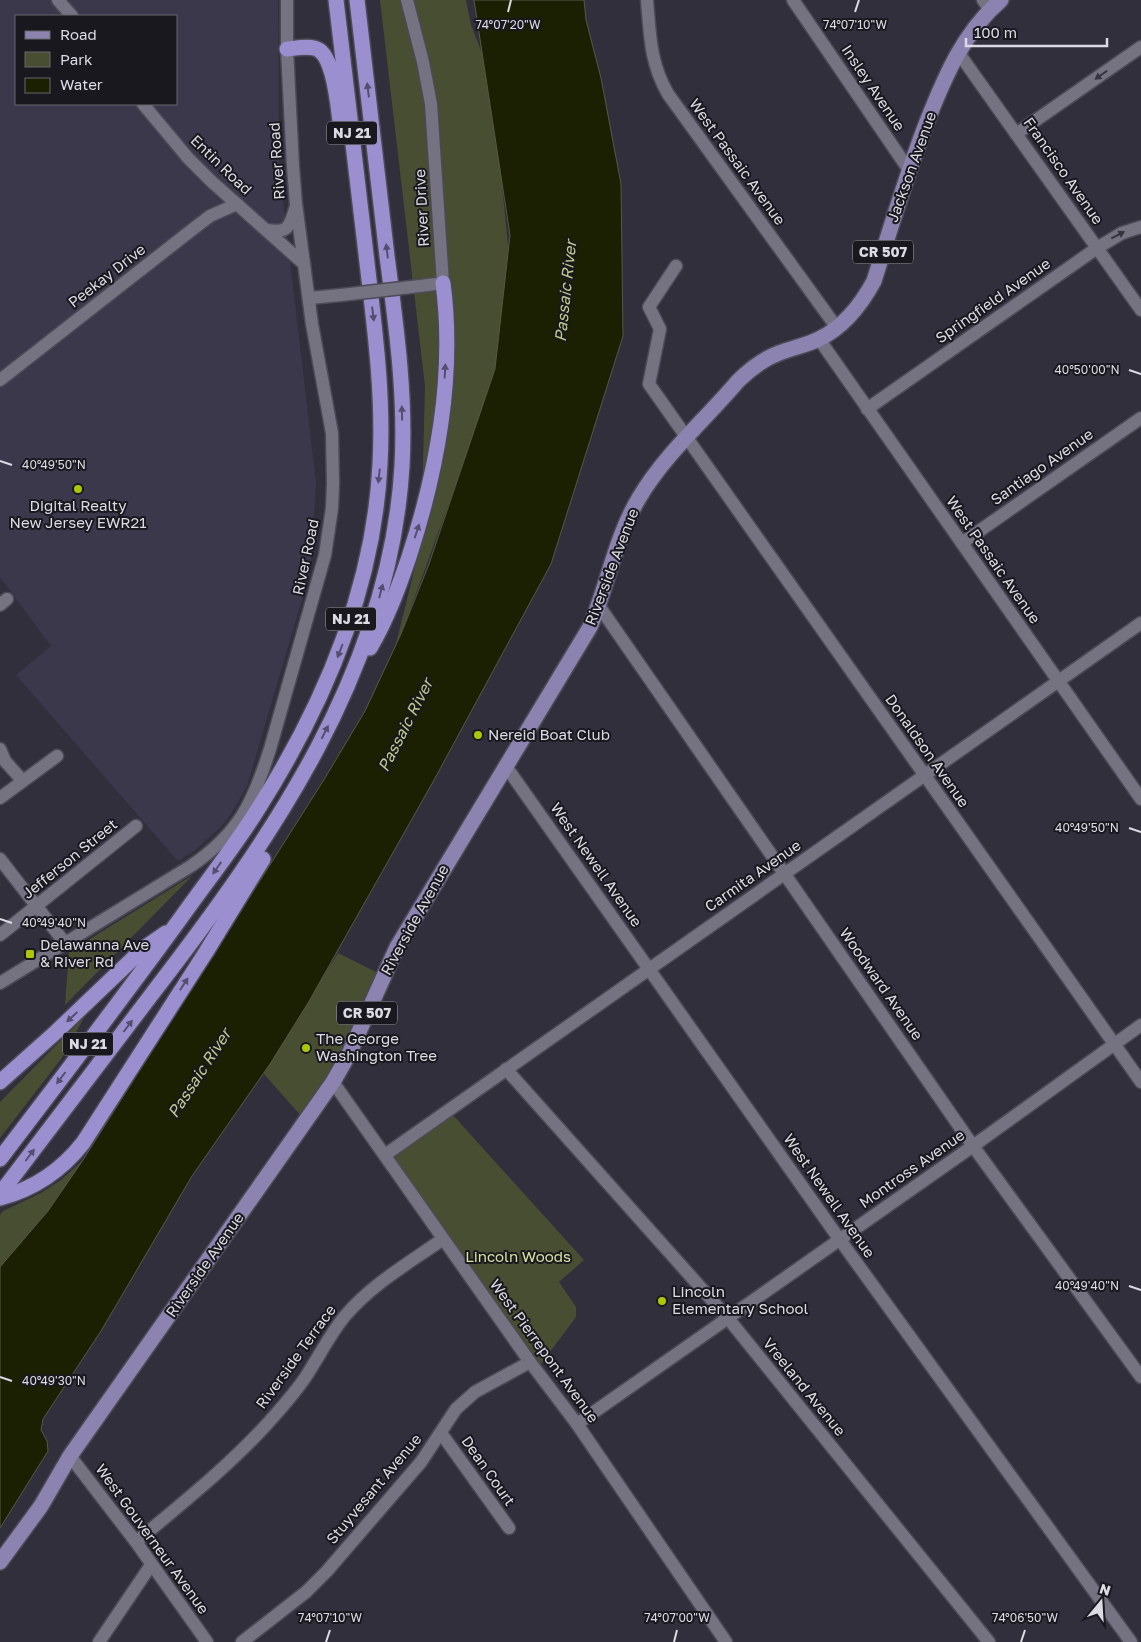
<svg xmlns="http://www.w3.org/2000/svg" width="1141" height="1642" viewBox="0 0 1141 1642" font-family="'Golos Text',sans-serif">
<style>
.built{fill:#3b384c;fill-rule:evenodd}
.green{fill:#484e32}
.water{fill:#1b2003;stroke:#555846}
.lines{fill:none;stroke-linecap:round;stroke-linejoin:round}
.minor-casing{stroke:#4c4a55;stroke-width:15}
.major-casing{stroke:#4c4a55;stroke-width:18}
.highway-casing{stroke:#4c4a55;stroke-width:18}
.minor{stroke:#757282;stroke-width:12}
.major{stroke:#8c83b1;stroke-width:15}
.highway{stroke:#9c8fd0;stroke-width:15}
.minor-bridge-casing{stroke:#4c4a55;stroke-width:15;stroke-linecap:butt}
.minor-bridge{stroke:#757282;stroke-width:12}
.oneway{fill:#35333d}
.oneway2{fill:#544e6f}
.ticks{fill:none;stroke:#dcdbe3;stroke-width:2}
.poi-dot{fill:#aec60a;stroke:#19181f;stroke-width:2}
.labels{text-anchor:middle;stroke-width:4;stroke-linejoin:round;paint-order:stroke}
.shield{fill:#19181f;stroke:#a2a0a8;stroke-width:1}
.shield-label{font-size:14px;font-weight:bold;fill:#dcdbe3}
.street-label{font-size:15px;fill:#dcdbe3;stroke:#19181f}
.poi-label{font-size:15px;fill:#dcdbe3;stroke:#19181f;text-anchor:start}
.park-label{font-size:15px;fill:#d5e39f;stroke:#19181f}
.water-label{font-size:16px;font-style:italic;fill:#becc89;stroke:#19181f}
.ticks-label{font-size:12px;text-anchor:middle;fill:#dcdbe3;stroke:#19181f;stroke-width:4;stroke-linejoin:round;paint-order:stroke}
</style>
<rect width="100%" height="100%" fill="#322f3d"/>
<path class="built" d="M0 0H278L279 167 316 483 310 572 247 786 231 814 219 829 195 850 178 861 16 675 51 646 0 577ZM16 16H176V104H16Z"/>
<g class="green">
<polygon points="380,0 466,0 471,25 491,76 508,245 512,332 393,656 421,543 425,386"/>
<polygon points="193,875 65,1005 69,952"/>
<polygon points="338,953 378,973 344,1050 303,1118 263,1073"/>
<polygon points="85,1016 61,1059 0,1138 0,1102"/>
<polygon points="452,1114 584,1260 559,1282 576,1307 576,1317 538,1368 394,1158"/>
<polygon points="83,1160 48,1211 0,1267 0,1215 3,1211 41,1193 61,1180"/>
</g>
<polygon class="water" points="474,0 584,0 586,20 601,78 621,184 623,336 551,564 434,780 308,1003 270,1064 192,1176 101,1331 43,1419 41,1430 47,1441 48,1451 0,1528 0,1267 48,1211 83,1160 325,778 365,711 401,634 429,564 495,369 510,235"/>
<g class="lines">
<defs>
<g id="minor">
<polyline points="58,0 72,16"/>
<polyline points="407,0 423,62 431,104 443,283 420,286"/>
<path d="M647 0C650 35 650 63 668 94L837 328"/>
<polyline points="793,0 909,170"/>
<polyline points="983,0 990,10"/>
<polyline points="958,52 1141,310"/>
<polyline points="143,104 188,158 211,181 304,264"/>
<polyline points="1016,134 1141,47"/>
<path d="M266 230C287 233 289 229 295 209"/>
<polyline points="676,266 649,307 660,329 649,384 1141,1082"/>
<polyline points="310,298 341,295"/>
<polyline points="819,339 1141,799"/>
<polyline points="0,380 193,229 210,216 237,204"/>
<polyline points="867,409 1097,248 1122,233 1141,227"/>
<polyline points="962,543 1141,418"/>
<polyline points="0,605 7,599"/>
<polyline points="599,606 973,1146 1141,1377"/>
<polyline points="0,749 5,761 22,780"/>
<polyline points="505,765 840,1240 1131,1642"/>
<polyline points="0,798 57,756"/>
<polyline points="0,859 65,943"/>
<polyline points="0,935 136,826"/>
<path d="M0 983 191 866C239 833 253 803 270 749L325 555 332 508 333 483 332 433 312 324 296 204 293 167 287 49V0"/>
<polyline points="506,1069 727,1317 989,1642"/>
<polyline points="333,1082 530,1362 577,1424 726,1642"/>
<polyline points="385,1155 1141,623"/>
<polyline points="577,1424 973,1146 1141,1025"/>
<polyline points="441,1433 509,1528"/>
<polyline points="70,1456 136,1542 207,1642"/>
<path d="M136 1542C181 1504 228 1467 268 1423 282 1407 299 1389 310 1370 322 1351 331 1333 345 1316 372 1284 409 1263 443 1239"/>
<polyline points="99,1642 151,1565"/>
<polyline points="242,1642 306,1592 327,1571 421,1462 456,1409 475,1392 530,1362"/>
</g>
<path id="major" d="M0 1562 41 1506 70 1456 333 1082 349 1054 397 947 590 627C608 585 615 538 639 498 665 454 705 420 738 381 750 369 763 359 779 353 792 348 807 345 819 339 844 327 861 305 874 281 891 227 907 172 928 119 946 74 964 32 1001 0"/>
<g id="highway">
<path d="M287 49C297 48 311 45 319 50 334 60 338 105 340 122"/>
<path d="M370 648C387 619 398 589 409 557 437 471 455 374 443 283"/>
<polyline points="0,1082 56,1032 143,949 166,933"/>
<path d="M0 1159C63 1076 127 993 188 908 211 876 237 843 258 809 324 705 374 588 380 464 384 393 374 324 366 254 356 169 346 85 336 0"/>
<path d="M0 1194C51 1127 101 1061 152 994 272 838 390 670 402 466 406 395 396 325 387 256 377 170 367 85 357 0"/>
<path d="M0 1198C34 1189 61 1171 83 1143L206 952 263 859"/>
</g>
</defs>
<use href="#minor" class="minor-casing"/>
<use href="#major" class="major-casing"/>
<use href="#highway" class="highway-casing"/>
<use href="#minor" class="minor"/>
<use href="#major" class="major"/>
<use href="#highway" class="highway"/>
<defs>
<polyline id="minor-bridge" points="341,295 420,286"/>
</defs>
<use href="#minor-bridge" class="minor-bridge-casing"/>
<use href="#minor-bridge" class="minor-bridge"/>
</g>
<defs><path id="oneway-solid" d="M-6-.8H1V-3.2L6.5 0L1 3.2V.8H-6Z" transform="scale(1.25)"/></defs>
<g class="oneway">
<use href="#oneway-solid" transform="translate(1101 75) rotate(145)"/>
<use href="#oneway-solid" transform="translate(1118 235) rotate(-27)"/>
</g>
<g class="oneway2">
<use href="#oneway-solid" transform="translate(368 90) rotate(-97)"/>
<use href="#oneway-solid" transform="translate(387 251) rotate(-97)"/>
<use href="#oneway-solid" transform="translate(373 314) rotate(83)"/>
<use href="#oneway-solid" transform="translate(445 371) rotate(-87)"/>
<use href="#oneway-solid" transform="translate(402 413) rotate(-91)"/>
<use href="#oneway-solid" transform="translate(379 476) rotate(96)"/>
<use href="#oneway-solid" transform="translate(417 531) rotate(-72)"/>
<use href="#oneway-solid" transform="translate(381 591) rotate(-75)"/>
<use href="#oneway-solid" transform="translate(340 651) rotate(111)"/>
<use href="#oneway-solid" transform="translate(325 732) rotate(-63)"/>
<use href="#oneway-solid" transform="translate(217 868) rotate(125)"/>
<use href="#oneway-solid" transform="translate(184 984) rotate(-57)"/>
<use href="#oneway-solid" transform="translate(72 1017) rotate(137)"/>
<use href="#oneway-solid" transform="translate(128 1026) rotate(-53)"/>
<use href="#oneway-solid" transform="translate(61 1078) rotate(127)"/>
<use href="#oneway-solid" transform="translate(30 1155) rotate(-53)"/>
</g>
<path class="ticks" d="M508 12 511 0M855 12 859 0M1129 370 1141 374M0 461 12 465M1129 828 1141 832M0 919 12 923M1129 1286 1141 1290M0 1377 12 1381M326 1642 330 1630M674 1642 677 1630M1021 1642 1025 1630"/>
<g class="poi-dot">
<circle cx="78" cy="489" r="5"/>
<circle cx="478" cy="735" r="5"/>
<rect x="25" y="949" width="10" height="10" rx="2.5"/>
<circle cx="306" cy="1048" r="5"/>
<circle cx="662" cy="1301" r="5"/>
</g>
<g class="labels">
<g class="shield">
<rect x="327" y="121.5" width="50" height="23" rx="4"/>
<rect x="853" y="240.5" width="60" height="23" rx="4"/>
<rect x="326" y="607.5" width="50" height="23" rx="4"/>
<rect x="337" y="1001.5" width="60" height="23" rx="4"/>
<rect x="63" y="1032.5" width="50" height="23" rx="4"/>
</g>
<g class="shield-label">
<text x="352" y="138">NJ 21</text>
<text x="883" y="257">CR 507</text>
<text x="351" y="624">NJ 21</text>
<text x="367" y="1018">CR 507</text>
<text x="88" y="1049">NJ 21</text>
</g>
<g class="street-label">
<text transform="translate(873 88) rotate(56)" y="5">Insley Avenue</text>
<text transform="translate(277 161) rotate(-94)" y="5">River Road</text>
<text transform="translate(737 162) rotate(54)" y="5">West Passaic Avenue</text>
<text transform="translate(221 165) rotate(44)" y="5">Entin Road</text>
<text transform="translate(912 167) rotate(-70)" y="5">Jackson Avenue</text>
<text transform="translate(1063 171) rotate(55)" y="5">Francisco Avenue</text>
<text transform="translate(422 208) rotate(-93)" y="5">River Drive</text>
<text transform="translate(107 276) rotate(-38)" y="5">Peekay Drive</text>
<text transform="translate(993 301) rotate(-35)" y="5">Springfield Avenue</text>
<text transform="translate(1042 467) rotate(-35)" y="5">Santiago Avenue</text>
<text transform="translate(306 557) rotate(-78)" y="5">River Road</text>
<text transform="translate(993 560) rotate(55)" y="5">West Passaic Avenue</text>
<text transform="translate(612 567) rotate(-69)" y="5">Riverside Avenue</text>
<text transform="translate(927 751) rotate(55)" y="5">Donaldson Avenue</text>
<text transform="translate(70 859) rotate(-39)" y="5">Jefferson Street</text>
<text transform="translate(596 865) rotate(55)" y="5">West Newell Avenue</text>
<text transform="translate(753 876) rotate(-35)" y="5">Carmita Avenue</text>
<text transform="translate(415 920) rotate(-61)" y="5">Riverside Avenue</text>
<text transform="translate(881 984) rotate(55)" y="5">Woodward Avenue</text>
<text transform="translate(912 1169) rotate(-35)" y="5">Montross Avenue</text>
<text transform="translate(829 1196) rotate(55)" y="5">West Newell Avenue</text>
<text transform="translate(205 1265) rotate(-55)" y="5">Riverside Avenue</text>
<text transform="translate(544 1351) rotate(54)" y="5">West Pierrepont Avenue</text>
<text transform="translate(296 1357) rotate(-54)" y="5">Riverside Terrace</text>
<text transform="translate(804 1387) rotate(51)" y="5">Vreeland Avenue</text>
<text transform="translate(488 1471) rotate(55)" y="5">Dean Court</text>
<text transform="translate(374 1489) rotate(-50)" y="5">Stuyvesant Avenue</text>
<text transform="translate(152 1539) rotate(54)" y="5">West Gouverneur Avenue</text>
</g>
<g class="poi-label">
<text x="78" y="511" text-anchor="middle">Digital Realty<tspan x="78" dy="17">New Jersey EWR21</tspan></text>
<text x="488" y="740">Nereid Boat Club</text>
<text x="40" y="950">Delawanna Ave<tspan x="40" dy="17">&amp; River Rd</tspan></text>
<text x="316" y="1044">The George<tspan x="316" dy="17">Washington Tree</tspan></text>
<text x="672" y="1297">Lincoln<tspan x="672" dy="17">Elementary School</tspan></text>
</g>
<g class="park-label">
<text x="518" y="1262">Lincoln Woods</text>
</g>
<g class="water-label">
<text transform="translate(565 291) rotate(-84)" y="6">Passaic River</text>
<text transform="translate(405 725) rotate(-63)" y="6">Passaic River</text>
<text transform="translate(199 1073) rotate(-57)" y="6">Passaic River</text>
</g>
</g>
<g class="ticks-label">
<text x="508" y="29">74°07'20"W</text>
<text x="855" y="29">74°07'10"W</text>
<text x="1087" y="374">40°50'00"N</text>
<text x="54" y="469">40°49'50"N</text>
<text x="1087" y="832">40°49'50"N</text>
<text x="54" y="927">40°49'40"N</text>
<text x="1087" y="1290">40°49'40"N</text>
<text x="54" y="1385">40°49'30"N</text>
<text x="330" y="1622">74°07'10"W</text>
<text x="677" y="1622">74°07'00"W</text>
<text x="1025" y="1622">74°06'50"W</text>
</g>
<rect x="15" y="15" width="162" height="90" fill="#19181f" stroke="#67666d"/>
<rect x="25" y="31" width="25" height="8" fill="#8c83b1" stroke="#67666d"/>
<text x="60" y="40" font-size="15" fill="#dcdbe3">Road</text>
<rect x="25" y="52" width="25" height="15" fill="#484e32" stroke="#67666d"/>
<text x="60" y="65" font-size="15" fill="#dcdbe3">Park</text>
<rect x="25" y="78" width="25" height="15" fill="#1b2003" stroke="#67666d"/>
<text x="60" y="90" font-size="15" fill="#dcdbe3">Water</text>
<g transform="translate(1101 1602) rotate(18)" stroke="#19181f" stroke-width="4" paint-order="stroke">
<path d="M0-4L9 19L0 12L-9 19Z" fill="#dcdbe3"/>
<text y="-8" font-size="14" font-weight="bold" text-anchor="middle" fill="#dcdbe3">N</text>
</g>
<path d="M966 38v8h141v-8" fill="none" stroke="#dcdbe3" stroke-width="2.5"/>
<text x="974" y="38" font-size="15" fill="#dcdbe3" stroke="#19181f" stroke-width="4" paint-order="stroke">100 m</text>
</svg>
